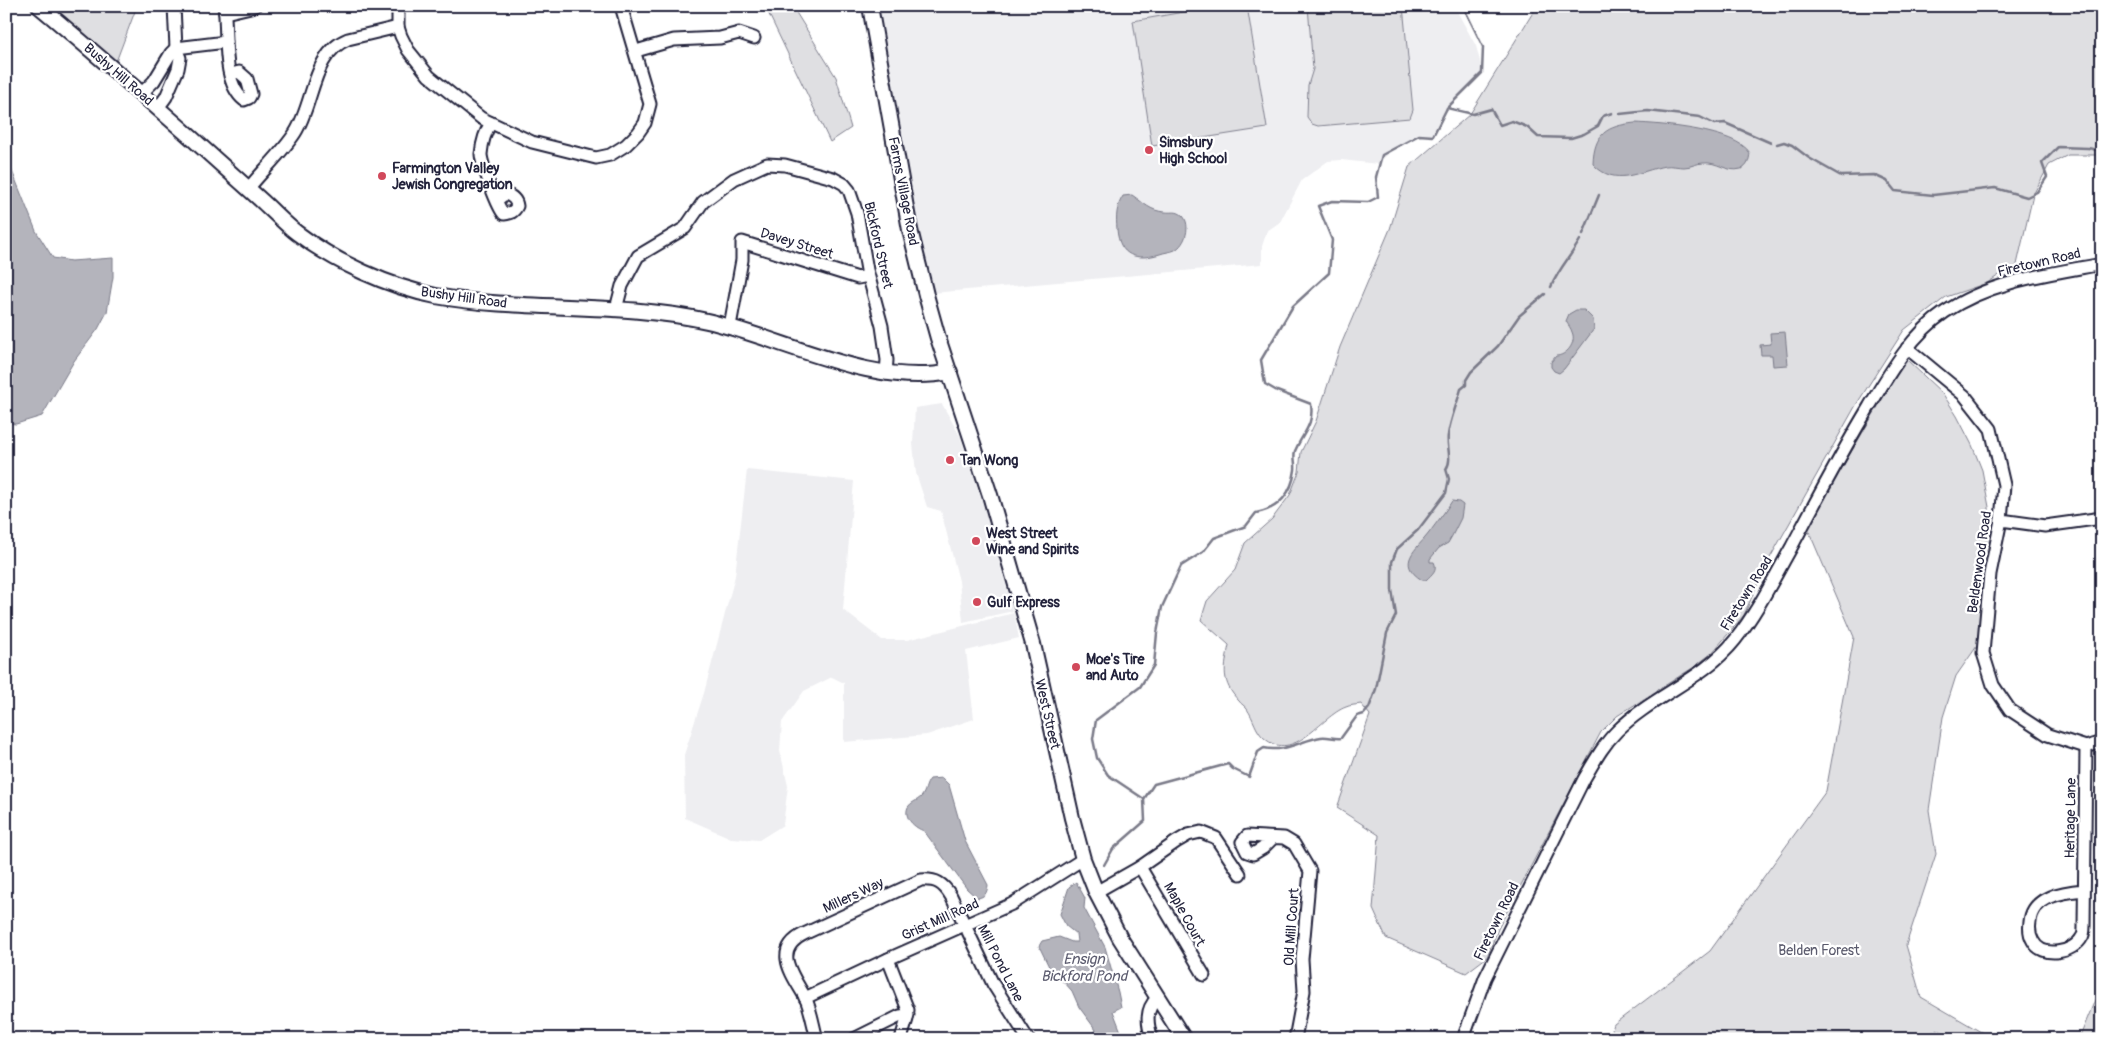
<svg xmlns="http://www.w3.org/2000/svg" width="2108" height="1045" viewBox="0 0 2108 1045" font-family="Pangolin,sans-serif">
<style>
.built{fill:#eeeef1}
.green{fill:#dfdfe2;stroke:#80808e}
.water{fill:#b4b4bc;stroke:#7a7a88}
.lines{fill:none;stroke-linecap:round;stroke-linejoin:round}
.stream{stroke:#7a7a88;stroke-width:2.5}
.minor-casing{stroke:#22223b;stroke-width:15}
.major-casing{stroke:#22223b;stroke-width:18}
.minor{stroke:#fff;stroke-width:11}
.major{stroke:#fff;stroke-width:14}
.poi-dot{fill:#d1495b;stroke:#fff;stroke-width:2}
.labels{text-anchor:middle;stroke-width:4.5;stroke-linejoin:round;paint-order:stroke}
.street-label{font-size:14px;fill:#22223b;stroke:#fff}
.poi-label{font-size:14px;font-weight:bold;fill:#22223b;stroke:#fff;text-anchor:start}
.park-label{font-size:14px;fill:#5b5b6d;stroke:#fff}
.water-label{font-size:15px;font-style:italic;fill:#5c5c6f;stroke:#fff}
</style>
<rect width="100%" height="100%" fill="#fff"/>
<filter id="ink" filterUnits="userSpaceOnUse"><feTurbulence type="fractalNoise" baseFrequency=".02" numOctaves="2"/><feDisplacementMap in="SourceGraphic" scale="10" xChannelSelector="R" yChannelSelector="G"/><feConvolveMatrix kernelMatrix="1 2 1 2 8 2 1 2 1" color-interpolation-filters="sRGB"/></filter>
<g filter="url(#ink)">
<g class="built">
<polygon points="879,6 1454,6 1476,46 1481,65 1481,74 1475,82 1453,103 1441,119 1433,135 1415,135 1391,151 1378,164 1341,160 1328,161 1302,180 1280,222 1267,231 1262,246 1262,264 932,293 927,278"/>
<polygon points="942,404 960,436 984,507 1013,611 963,622 959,581 941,511 927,507 916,473 913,444 915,408"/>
<polygon points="747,470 854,481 843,610 882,640 907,640 1014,613 1019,638 966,651 974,719 927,735 844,742 844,683 832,677 804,691 782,722 780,751 788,786 783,825 759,840 731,838 685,818 684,755 704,693 735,576"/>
</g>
<g class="green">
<polygon points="48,6 137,6 114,67"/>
<polygon points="765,6 792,6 836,77 851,128 830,142"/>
<polygon points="1217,6 1247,6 1267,128 1152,146 1133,21"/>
<polygon points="1308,6 1403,6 1413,110 1410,118 1318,126 1312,124 1307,117 1308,85 1313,69"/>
<path d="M1537 6H2102V155H2068L2049 165 2033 195 2016 269 2004 272 1987 283 1946 297 1904 330 1856 405 1766 565 1744 615 1712 653 1694 667 1617 716 1601 732 1498 929 1487 957 1466 973 1386 938 1373 909 1379 835 1337 808 1370 715 1361 704C1356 705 1350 705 1346 707 1321 716 1294 764 1264 738 1255 730 1254 719 1247 709 1245 706 1241 704 1239 701 1221 682 1224 669 1229 645L1201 620 1207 601 1235 570 1245 543 1272 519 1290 495 1299 472 1301 452 1316 421 1340 347 1390 229 1409 167 1470 114Z"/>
<polygon points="1906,359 1943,394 1957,416 1972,445 1982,470 1989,507 1991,549 1985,578 1977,646 1956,676 1943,717 1929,810 1936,854 1906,945 1921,997 1993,1039 1956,1039 1937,1029 1922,1039 1609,1039 1614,1024 1710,951 1826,791 1854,637 1807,527"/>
<polygon points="2102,992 2102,1039 2079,1039 2097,995"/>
</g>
<g class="water">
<path d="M1635 123C1661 124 1736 130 1750 153 1749 160 1748 167 1741 169 1727 173 1717 161 1703 163 1697 163 1691 167 1684 167 1678 167 1671 165 1665 166 1639 171 1615 188 1593 164 1594 134 1606 126 1635 123Z"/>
<polygon points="6,156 36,231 53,258 71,261 113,258 113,277 107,312 98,329 74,361 42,416 16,424 6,423"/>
<path d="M1132 195C1144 203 1150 211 1165 212 1173 213 1177 210 1183 216 1191 225 1186 244 1175 250 1171 252 1165 252 1160 254 1137 261 1119 257 1117 229 1116 217 1116 207 1123 196Z"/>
<path d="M1576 310H1584L1593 319 1594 329 1564 369 1559 373 1554 371 1551 367V362L1556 356C1566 356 1577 343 1572 332 1571 328 1568 325 1566 321L1569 314Z"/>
<polygon points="1785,332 1788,365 1773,366 1772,355 1761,355 1760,345 1771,344 1770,333"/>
<path d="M1452 501 1459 502 1463 505 1461 518 1452 536 1448 543 1439 548 1430 559V562H1434C1438 570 1432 574 1426 580H1422C1395 563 1417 549 1429 533 1437 522 1445 512 1452 501Z"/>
<path d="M942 778 949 785 965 841 988 885C987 893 985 897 977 898L967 889 924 831C915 828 903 818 908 807 911 802 917 801 921 797 926 792 925 785 930 779Z"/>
<polygon points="1076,882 1085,898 1084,908 1105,947 1118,992 1121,1007 1113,1011 1123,1037 1097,1039 1093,1034 1096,1030 1079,1007 1072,991 1064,982 1054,977 1039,946 1042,941 1059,937 1072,942 1077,942 1076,934 1066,926 1060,914 1069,887"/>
</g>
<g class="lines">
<g class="stream">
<polyline points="1447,108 1473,114 1491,109 1500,125 1512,121 1527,127 1538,137 1571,138 1584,134 1598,126 1603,116 1612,113"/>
<polyline points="1620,114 1648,111 1700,117 1714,124 1725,123 1771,143"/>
<polyline points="1777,144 1784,142 1792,145 1809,158 1841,176 1874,175 1887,181 1895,191 1933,195 1995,188 2027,197 2037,192 2047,177 2042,163 2058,147 2088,148 2102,151"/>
<polyline points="1583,234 1599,195"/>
<path d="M1551 287C1558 270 1571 256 1580 240"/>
<path d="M1144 799 1154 784 1228 764 1233 769 1249 777 1258 752 1264 748C1284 753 1302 740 1321 737 1328 736 1334 739 1341 738L1357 716 1364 714 1369 708 1376 689 1387 633 1396 615 1392 590V562L1397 549 1418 530 1446 493 1449 479 1446 469C1453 460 1446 446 1448 435 1450 420 1457 404 1461 389L1466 385V380L1471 372 1498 346 1519 316 1545 294"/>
<path d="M1104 865 1113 849 1145 821 1144 799 1108 775 1097 758 1093 739 1096 720 1140 687 1154 665 1157 633 1162 607 1181 566 1203 552 1214 538 1246 526 1256 513C1279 509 1292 493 1295 470 1296 464 1293 457 1295 451 1303 432 1314 426 1311 404L1277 391 1265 384 1261 360 1293 306 1329 273 1332 240 1318 206 1332 201 1368 202 1378 197 1376 177 1382 155 1419 135 1433 136 1447 108 1482 73 1483 47 1463 6"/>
</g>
<defs>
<g id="minor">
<path d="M224 6C228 32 221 82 244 100L249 98 251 94 247 79 239 72 231 74"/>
<polyline points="398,6 398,27 401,36 408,50 429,76 481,118 532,142 596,158 610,155 626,145 638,133 645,123 650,104 621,6"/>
<polyline points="225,13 255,6"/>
<polyline points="176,48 226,42"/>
<polyline points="636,51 674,40 720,38 739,33 754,38"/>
<polyline points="142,93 154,81 171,53 176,48"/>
<polyline points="158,108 166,97 178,69 180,58 176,48 174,6"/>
<path d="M491 123C485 132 482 143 481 154 481 162 498 209 504 214 511 213 514 212 517 206 516 199 512 196 505 194L497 200"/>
<path d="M248 189C263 170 282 153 295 133 314 104 312 53 348 39L398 27"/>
<polyline points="616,309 622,286 638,256 685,228 703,202 734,179 767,164 785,165 833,178 844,184 849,190 857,213 867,270 882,326 887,360 886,374"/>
<polyline points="730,326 742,260 742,242 858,278 868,276"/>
<polyline points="1907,348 1965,396 1991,429 2004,485 2001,520 1990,574 1983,653 1993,685 2010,710 2048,735 2086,747 2102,742"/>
<polyline points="2001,520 2045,526 2102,518"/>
<polyline points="1273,838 1263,848 1253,854 1247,852 1242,842 1247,836 1284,838 1294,844 1310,871 1302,959 1304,991 1295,1039"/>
<polyline points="1140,867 1204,975"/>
<path d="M2084 890C2063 892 2032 896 2030 922 2029 928 2030 936 2033 941 2042 959 2074 953 2082 937 2084 935 2084 929 2084 926L2086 747"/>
<polyline points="1096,892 1140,867 1176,842 1188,835 1201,832 1216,838 1240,874"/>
<polyline points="888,959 908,1010 907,1019 901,1039"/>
<polyline points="805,998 888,959 1012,904 1083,859"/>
<path d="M817 1039C813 1025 811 1009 805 997 792 974 772 950 804 934L921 880C936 879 943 883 951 896L993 984 1028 1039"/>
<polyline points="854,1039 900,1016 908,1015"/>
<path d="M1152 1039C1147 1023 1145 1010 1157 998"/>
<path d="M1463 1039 1485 978 1584 779C1594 762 1603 745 1617 731 1652 696 1703 680 1735 640 1757 612 1773 580 1791 548 1816 501 1841 453 1869 407 1890 372 1911 335 1945 312 1991 281 2048 274 2102 264"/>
</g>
<g id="major">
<path d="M39 6C92 50 143 95 194 140 217 161 240 181 263 202 274 212 285 224 297 233 335 262 389 287 436 296 525 312 618 301 707 321 783 338 872 388 950 372"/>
<polyline points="870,6 910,230 926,295 938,338 990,495 1033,644 1072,818 1083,859 1096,892 1120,938 1184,1039"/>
</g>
</defs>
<use href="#minor" class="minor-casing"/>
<use href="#major" class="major-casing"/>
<use href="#minor" class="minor"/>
<use href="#major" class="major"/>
</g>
</g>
<g class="poi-dot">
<circle cx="1149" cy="150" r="5"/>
<circle cx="382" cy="176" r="5"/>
<circle cx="950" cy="460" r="5"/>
<circle cx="976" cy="541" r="5"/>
<circle cx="977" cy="602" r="5"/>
<circle cx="1076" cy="667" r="5"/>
</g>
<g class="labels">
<g class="street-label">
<text transform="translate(119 74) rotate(41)" y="5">Bushy Hill Road</text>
<text transform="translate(904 191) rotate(79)" y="5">Farms Village Road</text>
<text transform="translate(797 243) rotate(17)" y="5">Davey Street</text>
<text transform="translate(879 245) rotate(77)" y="5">Bickford Street</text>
<text transform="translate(2039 262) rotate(-13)" y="5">Firetown Road</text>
<text transform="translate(464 297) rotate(8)" y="5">Bushy Hill Road</text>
<text transform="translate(1979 562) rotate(-82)" y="5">Beldenwood Road</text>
<text transform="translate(1746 593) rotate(-58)" y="5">Firetown Road</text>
<text transform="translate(1048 714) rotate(77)" y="5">West Street</text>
<text transform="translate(2070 818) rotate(-89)" y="5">Heritage Lane</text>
<text transform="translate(853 895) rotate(-25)" y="5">Millers Way</text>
<text transform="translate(1185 914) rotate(61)" y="5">Maple Court</text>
<text transform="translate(940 919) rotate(-24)" y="5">Grist Mill Road</text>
<text transform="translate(1496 921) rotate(-64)" y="5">Firetown Road</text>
<text transform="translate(1291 927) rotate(-86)" y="5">Old Mill Court</text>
<text transform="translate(1001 963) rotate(63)" y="5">Mill Pond Lane</text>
</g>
<g class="poi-label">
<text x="1159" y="147">Simsbury<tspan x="1159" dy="16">High School</tspan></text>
<text x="392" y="173">Farmington Valley<tspan x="392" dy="16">Jewish Congregation</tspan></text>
<text x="960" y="465">Tan Wong</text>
<text x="986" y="538">West Street<tspan x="986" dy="16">Wine and Spirits</tspan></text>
<text x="987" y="607">Gulf Express</text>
<text x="1086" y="664">Moe's Tire<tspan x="1086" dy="16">and Auto</tspan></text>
</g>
<g class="park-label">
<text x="1819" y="955">Belden Forest</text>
</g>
<g class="water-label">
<text x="1084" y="964">Ensign<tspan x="1084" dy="17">Bickford Pond</tspan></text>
</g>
</g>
<rect width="2108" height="1045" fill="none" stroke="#fff" stroke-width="25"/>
<rect x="12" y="12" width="2083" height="1020" fill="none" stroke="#22223b" stroke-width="2" filter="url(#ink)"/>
</svg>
